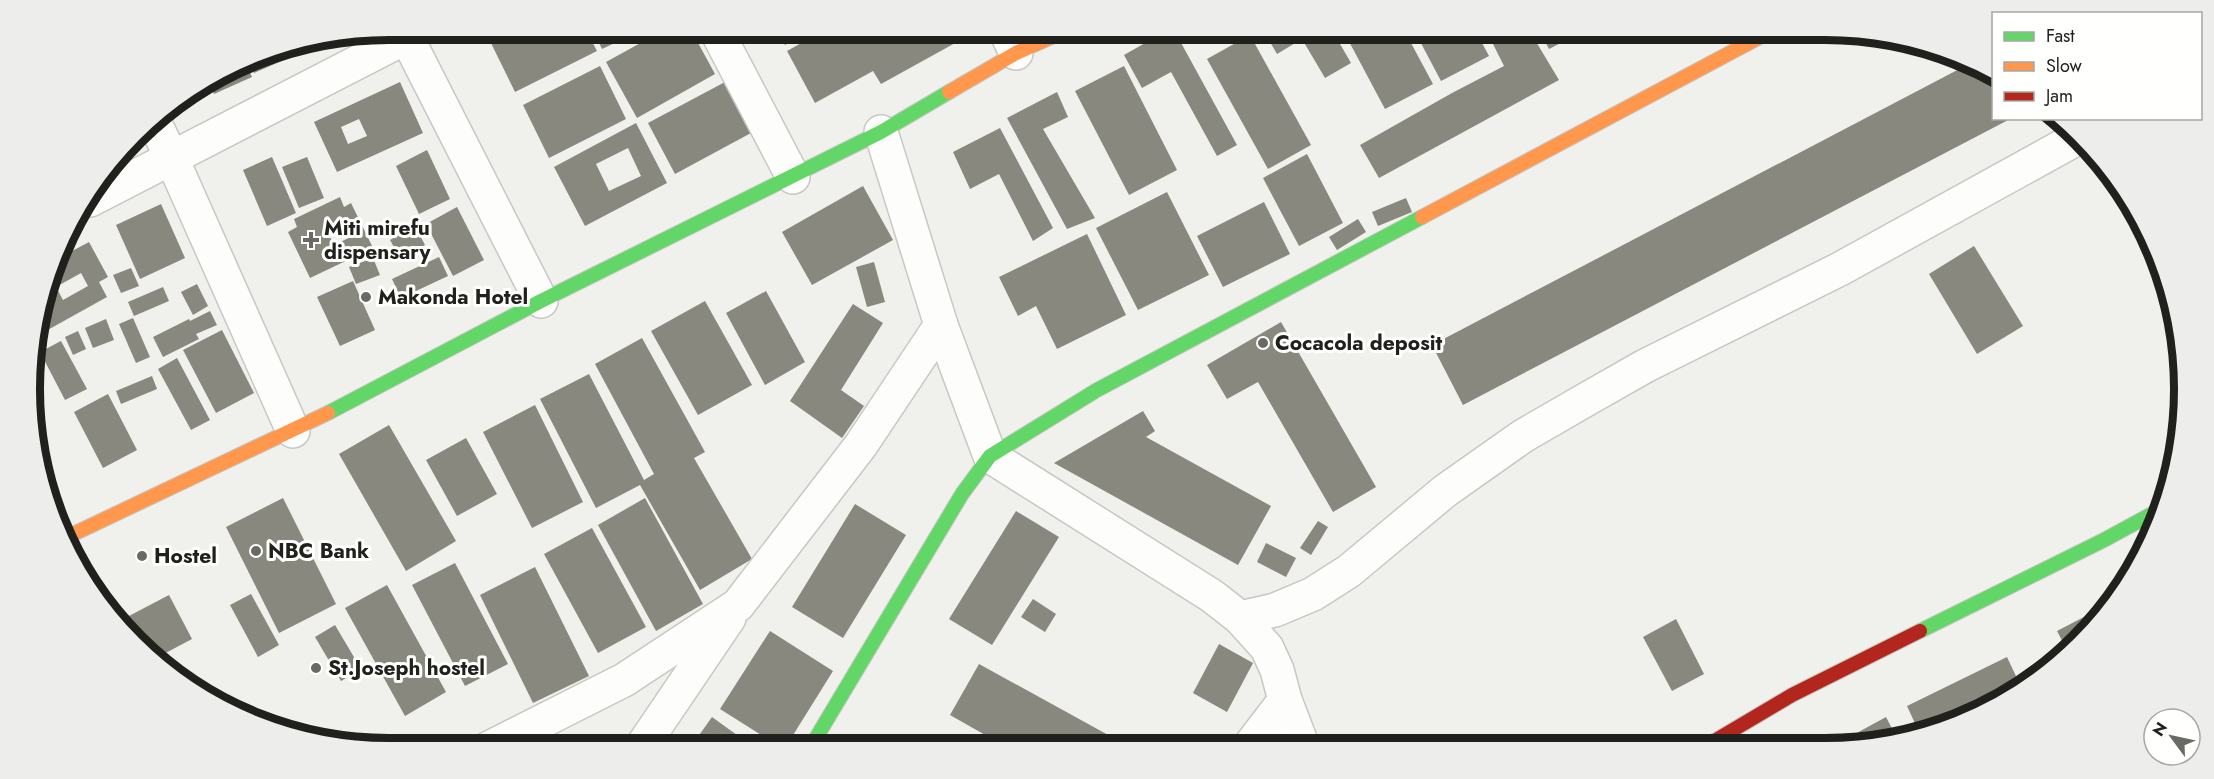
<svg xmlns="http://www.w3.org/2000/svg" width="2214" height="779" viewBox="0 0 2214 779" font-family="Jost,sans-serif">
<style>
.building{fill:#88887e;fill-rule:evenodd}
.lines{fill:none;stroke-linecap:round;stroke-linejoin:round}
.street-casing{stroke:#c7c7c4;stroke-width:36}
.fast-casing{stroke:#c7c7c4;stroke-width:16}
.slow-casing{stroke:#c7c7c4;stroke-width:16}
.jam-casing{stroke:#c7c7c4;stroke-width:16}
.street{stroke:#fdfdfc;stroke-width:33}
.fast{stroke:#63d668;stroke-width:14}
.slow{stroke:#ff974d;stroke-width:14}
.jam{stroke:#b3261e;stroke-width:14}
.poi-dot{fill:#696965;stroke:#fffffe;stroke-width:2}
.labels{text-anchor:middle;stroke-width:6;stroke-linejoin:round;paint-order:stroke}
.poi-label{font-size:21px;font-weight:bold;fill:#20201d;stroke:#fffffe;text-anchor:start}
.rim{fill:none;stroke:#20201d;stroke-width:8}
</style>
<rect width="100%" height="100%" fill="#f0f0ec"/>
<g class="building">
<polygon points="509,30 586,30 597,51 515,92 489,39"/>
<polygon points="593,30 642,30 602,49"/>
<polygon points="664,30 691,30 715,74 637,118 606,62"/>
<polygon points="776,30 812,30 785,45"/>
<polygon points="825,30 951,30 957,42 881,84 873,71 815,103 787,51"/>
<polygon points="1168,30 1174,30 1237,145 1217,156 1171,72 1142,88 1124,55"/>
<polygon points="1263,30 1332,30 1351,63 1325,78 1302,39 1277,54"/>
<polygon points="1353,30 1404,30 1433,84 1385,109 1345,34"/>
<polygon points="1414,30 1475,30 1489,56 1441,81"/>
<polygon points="1502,30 1529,30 1559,80 1379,178 1360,145 1452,93 1504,66 1490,38"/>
<polygon points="1539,30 1586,30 1549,49"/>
<polygon points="1250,35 1311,145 1268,169 1207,59"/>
<polygon points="290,50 293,56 254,73 248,60"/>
<polygon points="245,62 252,77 214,94 209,84"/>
<polygon points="600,66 626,119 549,158 523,105"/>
<polygon points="1124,66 1177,170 1129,195 1075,91"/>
<polygon points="1965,66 1994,80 1994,118 2012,118 1463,405 1432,345"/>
<path d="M400 82 423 133 337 172 314 122ZM359 119 367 136 348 144 341 127Z"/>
<polygon points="725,82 751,133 675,174 648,123"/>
<polygon points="1057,92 1068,117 1043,129 1095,218 1067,229 1007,118"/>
<path d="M636 123 667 183 585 226 554 167ZM628 148 641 176 609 191 596 164Z"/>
<polygon points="1000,128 1053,228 1033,241 999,174 970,189 953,152"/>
<polygon points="427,150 450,199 419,214 396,166"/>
<polygon points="1307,154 1343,223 1299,246 1263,178"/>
<polygon points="272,157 296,213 267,226 243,170"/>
<polygon points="307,157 324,198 299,208 282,167"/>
<polygon points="863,186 893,240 812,285 782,232"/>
<polygon points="1167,192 1209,275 1138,310 1096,228"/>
<path d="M340 197 344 207 351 203 373 248 310 278 288 232 297 227 294 219ZM351 222 357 234 334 245 328 233Z"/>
<polygon points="1406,198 1412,212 1378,226 1372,212"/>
<polygon points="1264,202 1290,254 1223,287 1197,236"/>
<polygon points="161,204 185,258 140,279 116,225"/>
<polygon points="457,207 484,260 453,276 426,224"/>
<polygon points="1358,219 1366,232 1337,250 1329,237"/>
<polygon points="415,226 425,245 400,258 390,240"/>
<polygon points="1087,234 1126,315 1057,349 1036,306 1018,316 999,277"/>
<path d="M89 242 108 277 99 282 107 297 35 337 59 258ZM81 273 88 286 63 300 56 287Z"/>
<polygon points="1974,246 2023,326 1977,354 1929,274"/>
<polygon points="439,257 448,276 401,298 392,279"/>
<polygon points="373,258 380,275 356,284 349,267"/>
<polygon points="874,262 885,302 867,307 856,267"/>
<polygon points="131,268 139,286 121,293 113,275"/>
<polygon points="353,281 375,330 340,346 317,297"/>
<polygon points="197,284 208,306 193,315 181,292"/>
<polygon points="163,287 169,301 134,316 128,302"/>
<polygon points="766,291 805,362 765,385 726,313"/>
<polygon points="705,301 752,385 698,415 651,331"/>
<polygon points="853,304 883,323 841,390 864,406 842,438 790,401"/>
<polygon points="210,311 217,325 196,334 199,339 163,357 153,337 189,319 190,321"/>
<polygon points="133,318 150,357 136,363 119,324"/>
<polygon points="106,319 114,340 93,348 85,328"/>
<polygon points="1281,322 1376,487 1333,512 1258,382 1227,399 1207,365"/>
<polygon points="222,330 254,393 216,413 183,350"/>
<polygon points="78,331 86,349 73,355 65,337"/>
<polygon points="642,338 705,452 694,458 752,559 700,590 640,485 596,508 540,399 589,374 644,480 654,474 595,364"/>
<polygon points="61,341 87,389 65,400 40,352"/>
<polygon points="177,358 210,420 191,430 158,369"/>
<polygon points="152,376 157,389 121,404 116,391"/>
<polygon points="108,394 137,450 103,468 74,412"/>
<polygon points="535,405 583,502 532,528 483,432"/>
<polygon points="1143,411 1155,431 1146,437 1271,506 1238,565 1054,463"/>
<polygon points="389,425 456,541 406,571 339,454"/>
<polygon points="466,438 497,494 457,516 426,460"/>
<polygon points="283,498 336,604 279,633 226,527"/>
<polygon points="645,498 703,604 656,631 598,525"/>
<polygon points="855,504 906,535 843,638 792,607"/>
<polygon points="1016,511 1059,537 992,645 949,619"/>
<polygon points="1318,521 1328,527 1311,555 1300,548"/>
<polygon points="592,528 646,627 598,653 544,554"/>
<polygon points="1266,543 1296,558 1286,577 1257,562"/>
<polygon points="455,563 508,664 465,686 412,585"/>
<polygon points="535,567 589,676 533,703 480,595"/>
<polygon points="387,585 446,692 405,716 345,608"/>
<polygon points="251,594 279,645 258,657 230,605"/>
<polygon points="169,595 192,639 158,657 137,636 127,617"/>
<polygon points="1033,599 1056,614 1045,632 1021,617"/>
<polygon points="2105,606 2068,652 2057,631"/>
<polygon points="1676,619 1704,674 1672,691 1643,637"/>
<polygon points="335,625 361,669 341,681 315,637"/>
<polygon points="770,631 833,671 785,748 782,748 720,709"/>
<polygon points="1219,644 1253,663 1227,712 1193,693"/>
<polygon points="2007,657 2021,687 1983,712 1919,732 1907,706"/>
<polygon points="979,664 1130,747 1008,748 950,715"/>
<polygon points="228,696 236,709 219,702"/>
<polygon points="712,717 755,748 690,748"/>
<polygon points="1886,717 1897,738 1872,746 1833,746"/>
</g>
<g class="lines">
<defs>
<g id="street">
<polyline points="403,30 541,301"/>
<polyline points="716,30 793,177"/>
<polyline points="1005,30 1016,53"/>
<polyline points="153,119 172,159 293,431"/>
<polyline points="881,132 941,325 990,456 1212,596 1240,618 1267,648 1277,670 1285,700 1303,747"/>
<polyline points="90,200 420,30"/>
<polyline points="1240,618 1275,610 1313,594 1349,571 1445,491 1523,436 1587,399 1645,366 1840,269 2074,140"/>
<polyline points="1249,747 1285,700"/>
<polyline points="641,748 729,618"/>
<polyline points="487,749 624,680 738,605 861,445 941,325"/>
</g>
<g id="fast">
<polyline points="328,413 541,301 881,132 949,92"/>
<polyline points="1920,631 2104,540 2161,509"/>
<polyline points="810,748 962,494 990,456 1097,390 1422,217"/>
</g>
<g id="slow">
<polyline points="949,92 1016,53 1067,30"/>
<polyline points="1422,217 1773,30"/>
<polyline points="67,537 328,413"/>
</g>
<polyline id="jam" points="1706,746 1792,695 1920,631"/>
</defs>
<use href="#street" class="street-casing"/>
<use href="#fast" class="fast-casing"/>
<use href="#slow" class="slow-casing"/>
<use href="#jam" class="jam-casing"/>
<use href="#street" class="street"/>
<use href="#fast" class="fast"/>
<use href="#slow" class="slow"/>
<use href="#jam" class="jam"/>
</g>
<g class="poi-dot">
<path d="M308 231h6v6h6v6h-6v6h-6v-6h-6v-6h6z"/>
<circle cx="366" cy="297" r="6"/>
<circle cx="1263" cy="343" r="6"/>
<circle cx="256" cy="551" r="6"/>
<circle cx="142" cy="556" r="6"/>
<circle cx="316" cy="668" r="6"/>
</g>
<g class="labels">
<g class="poi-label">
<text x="324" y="235">Miti mirefu<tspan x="324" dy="24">dispensary</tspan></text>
<text x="378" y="304">Makonda Hotel</text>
<text x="1275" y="350">Cocacola deposit</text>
<text x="268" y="558">NBC Bank</text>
<text x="154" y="563">Hostel</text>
<text x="328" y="675">St.Joseph hostel</text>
</g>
</g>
<path d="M0 0H2214V779H0ZM389 40H1825A349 349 0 0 1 2174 389V389A349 349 0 0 1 1825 738H389A349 349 0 0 1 40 389V389A349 349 0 0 1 389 40Z" fill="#ededec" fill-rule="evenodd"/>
<path class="rim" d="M389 40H1825A349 349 0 0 1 2174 389V389A349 349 0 0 1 1825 738H389A349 349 0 0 1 40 389V389A349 349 0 0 1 389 40Z"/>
<rect x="1992" y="12" width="210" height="108" fill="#fffffe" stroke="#a6a6a4" stroke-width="1.5"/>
<rect x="2004" y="32" width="30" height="9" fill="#63d668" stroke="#a6a6a4" stroke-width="1.5"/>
<text x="2046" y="42" font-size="18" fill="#20201d">Fast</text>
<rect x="2004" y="62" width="30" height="9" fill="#ff974d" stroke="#a6a6a4" stroke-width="1.5"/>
<text x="2046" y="72" font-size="18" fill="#20201d">Slow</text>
<rect x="2004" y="92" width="30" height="9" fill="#b3261e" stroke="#a6a6a4" stroke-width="1.5"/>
<text x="2046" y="102" font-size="18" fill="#20201d">Jam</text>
<g transform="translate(2172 737) rotate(303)"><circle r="28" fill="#fffffe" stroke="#a6a6a4" stroke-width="1.5"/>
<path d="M0-4.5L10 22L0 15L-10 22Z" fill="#696965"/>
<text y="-9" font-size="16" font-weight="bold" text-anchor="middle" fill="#20201d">N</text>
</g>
</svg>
